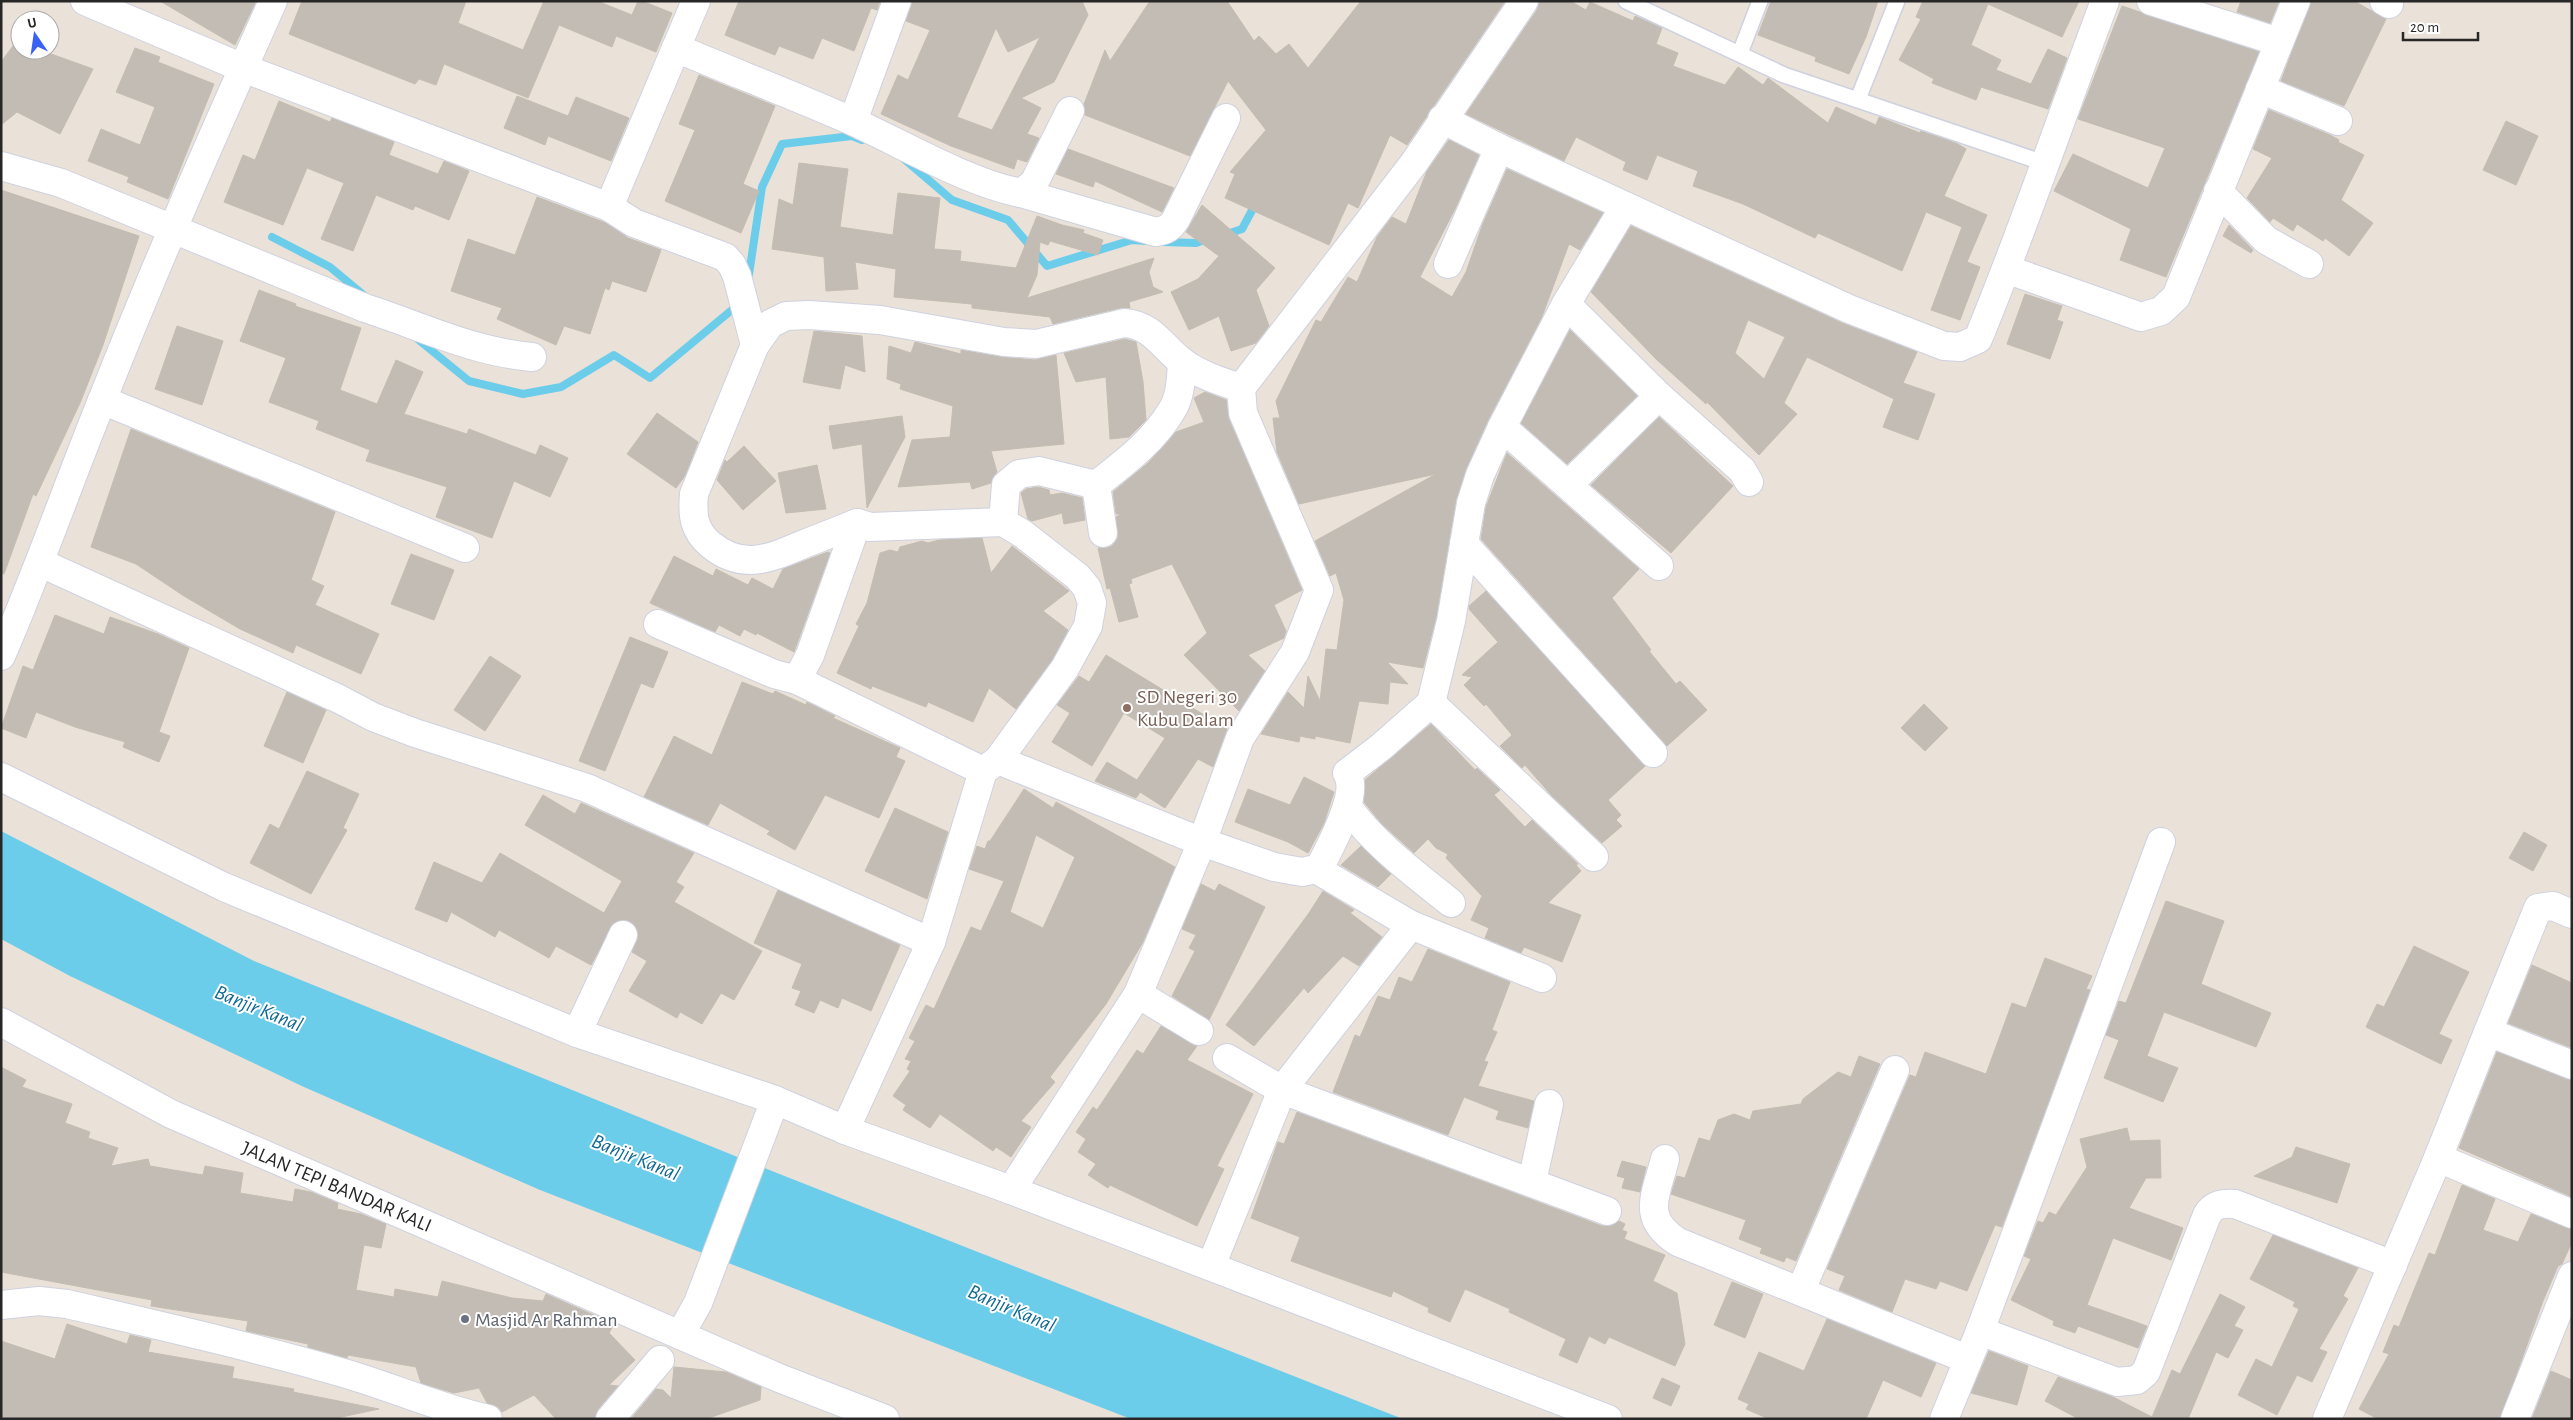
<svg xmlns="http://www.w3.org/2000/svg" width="2573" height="1420" viewBox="0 0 2573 1420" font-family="'Alegreya Sans',sans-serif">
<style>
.water{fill:#6ccdeb}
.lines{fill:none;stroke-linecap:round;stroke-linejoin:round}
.stream{stroke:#6ccdeb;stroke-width:8}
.building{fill:#c2bcb4;stroke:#c4bdb2;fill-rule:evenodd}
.lane-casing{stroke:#ced2e0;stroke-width:18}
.street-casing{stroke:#ced2e0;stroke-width:30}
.secondary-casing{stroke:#ced2e0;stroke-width:30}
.lane{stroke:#fff;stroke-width:15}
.street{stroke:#fff;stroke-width:28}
.secondary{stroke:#fff;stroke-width:28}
.education-dot{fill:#8d6e63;stroke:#fff;stroke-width:2}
.worship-dot{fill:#6b7280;stroke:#fff;stroke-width:2}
.labels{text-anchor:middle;stroke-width:4;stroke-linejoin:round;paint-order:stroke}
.education-label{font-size:20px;fill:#785e54;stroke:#fff;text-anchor:start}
.street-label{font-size:20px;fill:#272727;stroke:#fff}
.worship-label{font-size:20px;fill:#5b616d;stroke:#fff;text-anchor:start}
.water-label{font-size:21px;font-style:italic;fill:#106992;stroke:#fff}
</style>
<rect width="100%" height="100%" fill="#eae1d8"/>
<polygon class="water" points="1,831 254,961 782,1175 1403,1419 1131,1419 540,1190 304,1087 70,976 1,939"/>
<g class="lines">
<g class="stream">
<polyline points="904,159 952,200 1008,220 1047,266 1132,240 1146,241"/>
<polyline points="1224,235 1242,229 1256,203"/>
<polyline points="272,237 330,267 366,297"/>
<polyline points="1163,242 1196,243 1208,239"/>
<polyline points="748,281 762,187 782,144 852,136 862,140"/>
<polyline points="415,337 469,381 523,394 561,387 614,355 650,378 739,304"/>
</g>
</g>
<g class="building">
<polygon points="160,1 256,1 235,45"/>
<polygon points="302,1 466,1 458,23 523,50 544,1 597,1 632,15 638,1 642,1 672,13 656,52 616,36 612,47 559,25 528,98 444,64 436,85 419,79 415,84 289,34"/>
<polygon points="739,1 880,1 877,10 871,8 854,51 822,38 813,59 779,46 775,55 725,35"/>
<path d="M912 1H1082L1088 15 1054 82 1021 98 1041 108 1027 134 1039 138 1027 162 1017 159 1014 169 951 146 881 114 898 75 908 80 930 30 906 21ZM996 28 1008 52 1040 37 992 130 957 117Z"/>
<polygon points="1150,1 1227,1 1254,41 1259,36 1276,54 1289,44 1308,68 1361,1 1505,1 1407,145 1390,135 1358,208 1348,203 1329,245 1225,198 1235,174 1230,172 1266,130 1228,81 1190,156 1085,115 1084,104 1105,50 1110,61"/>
<polygon points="1539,1 1570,1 1586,10 1590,2 1633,21 1635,16 1662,28 1656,44 1678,53 1673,66 1725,85 1738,67 1763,85 1768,78 1828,123 1836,107 1876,125 1879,117 1920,133 1921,131 1956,143 1966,149 1944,196 1987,215 1967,262 1980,267 1960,320 1931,310 1962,227 1926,212 1902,271 1818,233 1815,238 1743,204 1693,186 1698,171 1657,155 1647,180 1623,170 1626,162 1576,137 1564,161 1466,114 1537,10"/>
<polygon points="1771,1 1878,1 1866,37 1849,74 1815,61 1816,57 1758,35"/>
<polygon points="1923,1 2079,1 2062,37 1988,4 1971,45 2001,60 1996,70 2031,84 2048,49 2067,58 2048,109 1981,87 1976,100 1932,83 1934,79 1899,60 1921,19 1916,17"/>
<polygon points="2241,1 2279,1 2270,23 2237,12"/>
<polygon points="2311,1 2354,1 2386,19 2344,106 2281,81"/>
<polygon points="2122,6 2259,52 2166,277 2120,260 2131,229 2054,191 2073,154 2148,188 2165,148 2078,119"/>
<polygon points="16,42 20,43 20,50 40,50 93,69 60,134 17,112 1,125 1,62"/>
<polygon points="135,48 160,57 158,62 214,84 168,199 127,182 129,177 88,161 101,129 140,145 155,107 116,92"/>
<polygon points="699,75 775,106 743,184 759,191 741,233 665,201 695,130 679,124"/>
<polygon points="517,96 568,116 576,97 629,118 611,161 548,136 545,145 504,128"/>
<polygon points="279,101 330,122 332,118 394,142 389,155 438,174 444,161 469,171 449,220 415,206 413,210 376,195 353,251 321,239 344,183 307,168 283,225 224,202 243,155 255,160"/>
<polygon points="2269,110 2330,135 2339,140 2338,142 2364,155 2341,200 2373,223 2349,256 2325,238 2323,241 2297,224 2293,231 2273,218 2270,222 2247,198 2272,158 2253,149"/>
<polygon points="2506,121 2538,136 2516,185 2483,170"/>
<polygon points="1449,140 1479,155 1455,209 1420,277 1452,297 1466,272 1482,226 1507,169 1603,213 1580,250 1569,244 1541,319 1488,420 1466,469 1456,500 1436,618 1423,668 1387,662 1408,684 1390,682 1388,704 1359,701 1350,743 1315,736 1315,739 1300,736 1299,742 1261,734 1288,692 1304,708 1308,676 1320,701 1326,649 1337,650 1344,600 1336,573 1330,576 1315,541 1436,474 1299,504 1277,452 1273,418 1280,418 1276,401 1316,320 1321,322 1348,277 1357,282 1377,237 1392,217 1406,224 1427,171"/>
<polygon points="1068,149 1174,188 1162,212 1095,181 1093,187 1056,174"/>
<polygon points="799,163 848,169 840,227 893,235 898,193 940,198 934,249 961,251 960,261 1016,268 1037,216 1062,225 1084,230 1083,233 1103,240 1098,255 1050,241 1048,245 1040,242 1037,275 1027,298 1154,258 1149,272 1153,287 1163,292 1129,302 1130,308 1120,308 1053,324 1050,317 972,308 972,304 894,297 896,269 855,262 858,289 826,291 824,257 772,249 779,199 793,205"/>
<polygon points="1,190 139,236 103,345 80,403 36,496 33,494 4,574 1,573"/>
<polygon points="537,197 606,223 628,238 661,250 646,292 612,281 609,290 605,288 590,334 564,326 556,345 497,319 502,308 451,291 468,239 515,255"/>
<polygon points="1202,205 1275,268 1256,290 1269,326 1256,343 1231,351 1219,316 1189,330 1171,292 1198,279 1219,256 1186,232"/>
<polygon points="2229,225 2253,250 2251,253 2223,236"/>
<path d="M1631 226 1842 323 1917 352 1903 383 1935 394 1918 440 1883 427 1894 399 1807 357 1784 403 1797 414 1759 455 1707 402 1706 404 1657 360 1591 292ZM1748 320 1785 337 1764 379 1735 353Z"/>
<polygon points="259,290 296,304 295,306 361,328 340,390 377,404 396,360 423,372 404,414 467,434 469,429 536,455 540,445 568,458 550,497 514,481 492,538 436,517 447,487 366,461 370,450 316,429 319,421 269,402 286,358 240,341"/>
<polygon points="2025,294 2062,306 2057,320 2063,322 2050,359 2007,344"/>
<polygon points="177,326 223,341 202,405 155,389"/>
<polygon points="1570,330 1637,396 1567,464 1521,423"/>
<polygon points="814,331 862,336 865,372 845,365 840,389 803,382"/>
<polygon points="1125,339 1136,342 1143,382 1146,420 1129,437 1110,439 1106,377 1076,382 1064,353"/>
<polygon points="915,342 961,354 961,350 1001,357 1035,360 1056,355 1064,444 991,451 997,472 991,483 972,489 970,482 898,487 912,440 950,437 953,406 900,389 901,384 887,379 889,346 911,353"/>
<polygon points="1205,392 1226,400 1229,419 1302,590 1274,605 1286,631 1284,638 1248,655 1265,671 1239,711 1184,655 1207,633 1172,564 1131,579 1132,583 1129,584 1138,617 1119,622 1110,588 1107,589 1098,548 1106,548 1112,546 1118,538 1116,517 1121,514 1116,514 1113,492 1148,463 1176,432 1204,422 1194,398"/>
<polygon points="657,413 698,442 685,476 676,488 627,454"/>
<polygon points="902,416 905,437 867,508 862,444 833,449 829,426"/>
<polygon points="1659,417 1733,486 1671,553 1591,485"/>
<polygon points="131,429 335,512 311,580 324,586 315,605 379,634 361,674 296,645 293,653 240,629 184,596 136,564 91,547"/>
<polygon points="744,446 776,481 743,510 717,480 725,460 727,462"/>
<polygon points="1507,453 1639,569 1612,598 1651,650 1649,651 1676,684 1680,681 1707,710 1667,746 1481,539 1486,507"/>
<polygon points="817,465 826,509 786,513 778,473"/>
<polygon points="1038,487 1049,490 1050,495 1062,493 1082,498 1085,520 1064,524 1062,513 1032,521 1028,519 1021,493 1026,489"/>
<polygon points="982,538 991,573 1012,546 1069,591 1043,611 1068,630 1052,660 1016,709 989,688 973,722 928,702 926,707 872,686 871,689 837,673 859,626 856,624 867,603 880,553 890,550 898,552 900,547 922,541 928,543 939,540"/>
<polygon points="828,552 830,553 794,652 757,633 756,635 744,629 740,636 719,625 715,632 650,603 674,556 713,576 716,569 748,585 752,578 773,589 783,569"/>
<polygon points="411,554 454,570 434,620 391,604"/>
<polygon points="1486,591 1645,766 1608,800 1621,815 1616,820 1622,826 1602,843 1552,796 1525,765 1522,768 1500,746 1512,735 1486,704 1484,706 1464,685 1472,677 1462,675 1498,642 1469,609 1469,606"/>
<polygon points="55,615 104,634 110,617 158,634 189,648 159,732 170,736 159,762 123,747 125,742 75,727 36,712 26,738 1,728 23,666 33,670"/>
<polygon points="630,637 668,652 653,688 641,683 605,771 579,761"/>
<polygon points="1106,655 1227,729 1213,767 1198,759 1165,808 1140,792 1136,798 1095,781 1107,762 1137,780 1165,738 1124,713 1092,766 1052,742 1070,713 1057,705 1079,676 1089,682"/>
<polygon points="490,656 521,676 485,731 454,710"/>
<polygon points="742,682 773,694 775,691 806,705 807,702 835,716 833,718 900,748 896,757 905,761 879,818 825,795 795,850 767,834 770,831 720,803 708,825 644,797 674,736 712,755"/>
<polygon points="287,692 326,710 303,763 264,746"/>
<polygon points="1924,704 1948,728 1925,751 1901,728"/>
<polygon points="1431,724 1475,770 1477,768 1500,790 1494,795 1525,827 1532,820 1578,864 1576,865 1581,871 1548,903 1581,915 1562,962 1524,947 1521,953 1485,938 1489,928 1471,920 1482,896 1446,858 1448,854 1436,848 1428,839 1414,853 1381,823 1364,802 1365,780"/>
<polygon points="307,771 359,794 343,828 347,830 311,894 250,863 270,824 279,829"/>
<polygon points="1304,777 1334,792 1324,823 1308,853 1288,842 1235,822 1248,789 1290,805"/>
<path d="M1024 789 1053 808 1056 802 1175 867 1143 942 1106 1004 1050 1077 1055 1082 1021 1121 1031 1127 1011 1157 996 1147 993 1151 940 1114 930 1128 903 1110 906 1105 893 1096 910 1071 907 1069 911 1061 905 1059 915 1041 909 1038 926 1005 934 1009 971 927 981 931 1004 881 969 869 977 846 985 849 988 841H990ZM1036 835 1075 857 1043 928 1010 912Z"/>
<polygon points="543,795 575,814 581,803 694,853 676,882 684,887 674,902 762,951 734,1000 721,993 702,1024 680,1012 677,1018 629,991 647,961 632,952 638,933 635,926 629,921 621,920 614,923 591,965 556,946 549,958 499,930 495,937 451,912 447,922 415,909 434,862 482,883 500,853 604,913 622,881 525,825"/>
<polygon points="895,808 948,832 927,899 865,871"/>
<polygon points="2524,832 2547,845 2533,871 2509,858"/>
<polygon points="1361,846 1391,874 1378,887 1341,865"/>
<polygon points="1201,884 1215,891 1219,884 1265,907 1209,1020 1172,996 1195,951 1189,948 1196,935 1182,929"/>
<polygon points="778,890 900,945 871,1011 842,998 838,1008 820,1000 814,1013 795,1005 801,991 792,988 802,964 754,943"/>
<polygon points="1323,891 1354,910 1350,913 1382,937 1359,966 1343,956 1308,993 1304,988 1254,1046 1226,1025 1309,913"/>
<polygon points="2166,901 2224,921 2201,984 2271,1013 2256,1047 2164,1012 2147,1056 2178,1068 2163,1102 2104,1078 2119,1040 2106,1035 2119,1001 2126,1003"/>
<polygon points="2414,946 2469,972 2439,1034 2452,1040 2441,1064 2366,1027 2377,1004 2384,1007"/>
<polygon points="1428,949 1510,982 1492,1030 1497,1032 1484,1061 1488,1062 1478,1086 1534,1101 1528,1128 1496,1119 1499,1111 1464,1097 1448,1135 1333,1092 1355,1035 1360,1037 1378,996 1390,1000 1399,977 1412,982"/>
<polygon points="2045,958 2092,976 2086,989 2090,990 2002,1227 1995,1225 1967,1291 1940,1281 1936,1289 1905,1279 1892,1312 1839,1290 1845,1276 1827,1269 1910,1075 1916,1077 1925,1052 1986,1074 2012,1003 2026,1008"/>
<polygon points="2532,965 2572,983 2572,1048 2508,1023"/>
<polygon points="1161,1026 1197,1046 1187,1060 1253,1094 1217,1166 1224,1169 1197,1226 1110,1185 1108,1188 1088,1175 1096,1164 1078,1152 1086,1139 1076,1132 1093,1107 1097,1110 1137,1050 1143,1054"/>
<polygon points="2497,1052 2572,1080 2572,1197 2459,1148"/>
<polygon points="1859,1056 1880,1064 1796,1261 1786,1257 1784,1262 1760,1253 1762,1248 1739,1239 1746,1220 1671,1194 1677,1176 1685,1178 1699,1138 1710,1141 1718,1120 1734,1114 1750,1120 1753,1111 1801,1104 1803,1099 1838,1072 1851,1077"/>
<polygon points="1,1067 26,1080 22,1087 72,1104 65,1123 90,1132 88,1138 118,1148 111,1166 148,1159 150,1166 203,1175 205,1166 243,1173 240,1193 293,1202 295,1189 311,1192 338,1203 337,1209 361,1214 386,1224 381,1248 364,1245 356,1290 394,1297 395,1289 438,1297 442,1281 512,1298 543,1301 546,1294 614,1324 609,1333 635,1360 609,1385 618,1386 598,1409 595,1419 556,1419 534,1395 502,1412 498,1407 487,1403 479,1388 454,1393 421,1383 416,1367 348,1355 347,1358 308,1347 308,1344 246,1331 248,1321 151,1306 152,1300 1,1272"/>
<polygon points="1297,1112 1602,1226 1610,1226 1619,1221 1625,1224 1622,1230 1627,1232 1624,1239 1665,1255 1653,1281 1677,1293 1685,1344 1675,1366 1609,1337 1605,1344 1589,1336 1577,1363 1559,1355 1566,1339 1509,1312 1510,1309 1465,1289 1450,1322 1428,1312 1429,1308 1393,1291 1391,1297 1291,1261 1300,1237 1251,1218 1278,1142 1284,1144"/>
<polygon points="2127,1128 2130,1141 2160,1140 2161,1178 2146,1178 2129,1208 2183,1228 2171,1260 2113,1238 2087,1305 2147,1326 2138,1348 2078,1326 2075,1333 2053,1325 2054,1321 2011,1300 2031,1259 2024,1256 2038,1221 2043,1223 2049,1212 2056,1215 2087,1167 2080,1139"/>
<polygon points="2296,1147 2350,1164 2337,1203 2254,1176 2292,1157"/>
<polygon points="1622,1161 1646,1167 1640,1192 1622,1188 1625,1178 1617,1176"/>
<polygon points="2462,1185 2495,1199 2483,1230 2518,1242 2531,1214 2572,1229 2572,1242 2562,1264 2558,1266 2543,1301 2500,1419 2378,1419 2359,1409 2389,1354 2383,1352 2394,1325 2399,1327 2429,1253 2435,1255"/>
<polygon points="2273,1235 2358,1268 2343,1296 2348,1299 2319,1349 2327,1352 2312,1382 2297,1375 2277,1415 2238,1395 2256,1359 2272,1367 2299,1309 2293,1306 2295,1302 2250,1279"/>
<polygon points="1732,1282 1763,1294 1745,1338 1714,1325"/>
<polygon points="2220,1294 2245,1307 2234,1326 2243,1330 2228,1358 2216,1352 2188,1419 2079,1419 2045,1401 2058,1377 2113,1397 2152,1417 2172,1370 2180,1374"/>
<polygon points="1827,1319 1936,1363 1921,1397 1883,1380 1866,1419 1769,1419 1746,1409 1749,1404 1738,1399 1759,1352 1804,1371"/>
<polygon points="67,1324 127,1344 130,1335 151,1340 148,1352 234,1367 232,1378 294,1389 293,1392 379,1409 332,1419 1,1419 1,1341 55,1359"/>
<polygon points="1989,1351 2028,1366 2017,1405 1971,1393"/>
<polygon points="674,1367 726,1372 761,1387 760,1400 706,1419 631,1419 656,1389 663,1390 671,1398"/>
<polygon points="2551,1371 2572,1380 2572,1419 2532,1419"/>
<polygon points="1662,1378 1680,1386 1671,1406 1653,1398"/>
</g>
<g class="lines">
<defs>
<g id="lane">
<polyline points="1626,1 1784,75 2044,163"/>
<polyline points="1740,53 1760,1"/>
<polyline points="1858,99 1897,1"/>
</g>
<g id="street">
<path d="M85 1 243 68 609 207 676 48C735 73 795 96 854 122 904 145 969 183 1021 193L1034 183 1070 111"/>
<polyline points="1524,1 1414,163 1241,388 1243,413 1319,590 1295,652 1240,738 1202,842 1138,994 1011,1190 1608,1419"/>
<polyline points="2151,1 2279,42"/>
<polyline points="2384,1 2389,4"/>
<polyline points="676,48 696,1"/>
<polyline points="2260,89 2338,121"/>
<path d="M1442 119 1499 148 1849 309 1944 346 1960 347 1978 339C2024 228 2062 114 2105 1"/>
<polyline points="853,121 897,1"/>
<path d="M1 166 61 183 365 308C421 326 473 352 532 357"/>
<polyline points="2218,191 2266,240 2309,264"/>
<path d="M1021 193 1156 232C1166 230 1171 228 1176 219L1226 118"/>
<polyline points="609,207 634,223 725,257 732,265 737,276 755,345"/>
<polyline points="1448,264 1499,148"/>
<polyline points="2006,269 2141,317 2161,311 2176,297 2296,1"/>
<polyline points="1566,304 1659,396 1742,470 1749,482"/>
<polyline points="102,400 465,548"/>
<polyline points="1502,427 1659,566"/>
<polyline points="1096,485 1103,533"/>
<polyline points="1568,485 1659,396"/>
<path d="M1003 522 1006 485 1019 474 1039 471 1096 485C1123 464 1154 441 1172 410 1181 396 1181 377 1182 362"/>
<polyline points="1464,544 1653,753"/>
<polyline points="41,563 339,699 373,717 415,733 587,788 931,942"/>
<polyline points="658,624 774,674 797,680 810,655 857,523"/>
<path d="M1 656C38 571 68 484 103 398 156 264 214 133 273 1"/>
<polyline points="797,680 983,771"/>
<polyline points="1431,703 1594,857"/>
<path d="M998 760 1065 668 1088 626 1092 603 1087 588 1078 577 1023 534 1003 522 870 527 857 523C840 530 822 537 804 544 771 558 743 571 711 545 694 531 692 516 694 494L755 345 770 324 786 316 809 315 880 320 1004 342 1036 344 1124 323C1152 325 1161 345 1181 361 1197 374 1222 382 1241 388"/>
<polyline points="1,777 224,887 577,1033 775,1100 845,1130 1011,1190"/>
<path d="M1347 806C1375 845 1414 873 1451 903"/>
<polyline points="1316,869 1411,925"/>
<polyline points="1138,994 1199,1031"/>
<polyline points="2488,1032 2538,908 2553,906 2572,914"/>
<polyline points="577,1033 623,935"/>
<polyline points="1227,1058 1282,1090 1607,1211"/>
<path d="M845 1130 931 942 983 771 998 760 1202 842 1274 867 1302 872 1316 869 1321 865C1331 844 1360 794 1347 773L1381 747 1431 703 1451 621 1471 503 1480 475 1502 427 1566 304 1625 206"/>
<polyline points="2438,1158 2488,1032 2572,1065"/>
<path d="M1665 1159C1656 1195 1640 1218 1678 1242L1967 1359"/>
<polyline points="1532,1182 1549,1104"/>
<polyline points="1211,1266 1282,1090 1411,925 1542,978"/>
<polyline points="1801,1290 1895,1070"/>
<path d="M1 1305 39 1301 67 1304C161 1326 254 1347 347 1374 394 1388 439 1408 488 1419"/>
<path d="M1980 1331 2117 1382 2137 1380 2146 1372 2207 1215C2213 1204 2223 1203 2235 1204L2393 1265"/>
<polyline points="680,1335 698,1303 775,1100"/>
<polyline points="610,1419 660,1360"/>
<polyline points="1944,1419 1980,1331 2161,842"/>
<polyline points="2327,1419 2438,1158 2572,1214"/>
<polyline points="2515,1419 2572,1276"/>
</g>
<polyline id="secondary" points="1,1022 171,1114 779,1378 885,1419"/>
</defs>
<use href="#lane" class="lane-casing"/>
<use href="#street" class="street-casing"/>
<use href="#secondary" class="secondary-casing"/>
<use href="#lane" class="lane"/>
<use href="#street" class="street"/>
<use href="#secondary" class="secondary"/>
</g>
<circle class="education-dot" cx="1127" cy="708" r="5"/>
<circle class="worship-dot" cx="465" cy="1319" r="5"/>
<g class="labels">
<g class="education-label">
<text x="1137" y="703">SD Negeri 30<tspan x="1137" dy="23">Kubu Dalam</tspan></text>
</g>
<g class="street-label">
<text transform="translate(337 1186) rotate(23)" y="7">JALAN TEPI BANDAR KALI</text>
</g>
<g class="worship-label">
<text x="475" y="1326">Masjid Ar Rahman</text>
</g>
<g class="water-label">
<text transform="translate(259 1008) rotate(22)" y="7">Banjir Kanal</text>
<text transform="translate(636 1157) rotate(22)" y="7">Banjir Kanal</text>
<text transform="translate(1012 1308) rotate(23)" y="7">Banjir Kanal</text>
</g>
</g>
<rect width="2573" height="1420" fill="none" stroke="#272727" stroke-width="5"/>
<g transform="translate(35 35) rotate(347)"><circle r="24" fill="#ffffff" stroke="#a9a9a9"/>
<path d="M0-4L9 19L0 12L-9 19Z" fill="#3962f6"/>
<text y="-8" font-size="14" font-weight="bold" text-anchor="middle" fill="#272727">U</text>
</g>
<path d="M2403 32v8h75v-8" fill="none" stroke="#272727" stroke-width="2.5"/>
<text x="2410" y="32" font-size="15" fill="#272727" stroke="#ffffff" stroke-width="4" paint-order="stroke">20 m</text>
</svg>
